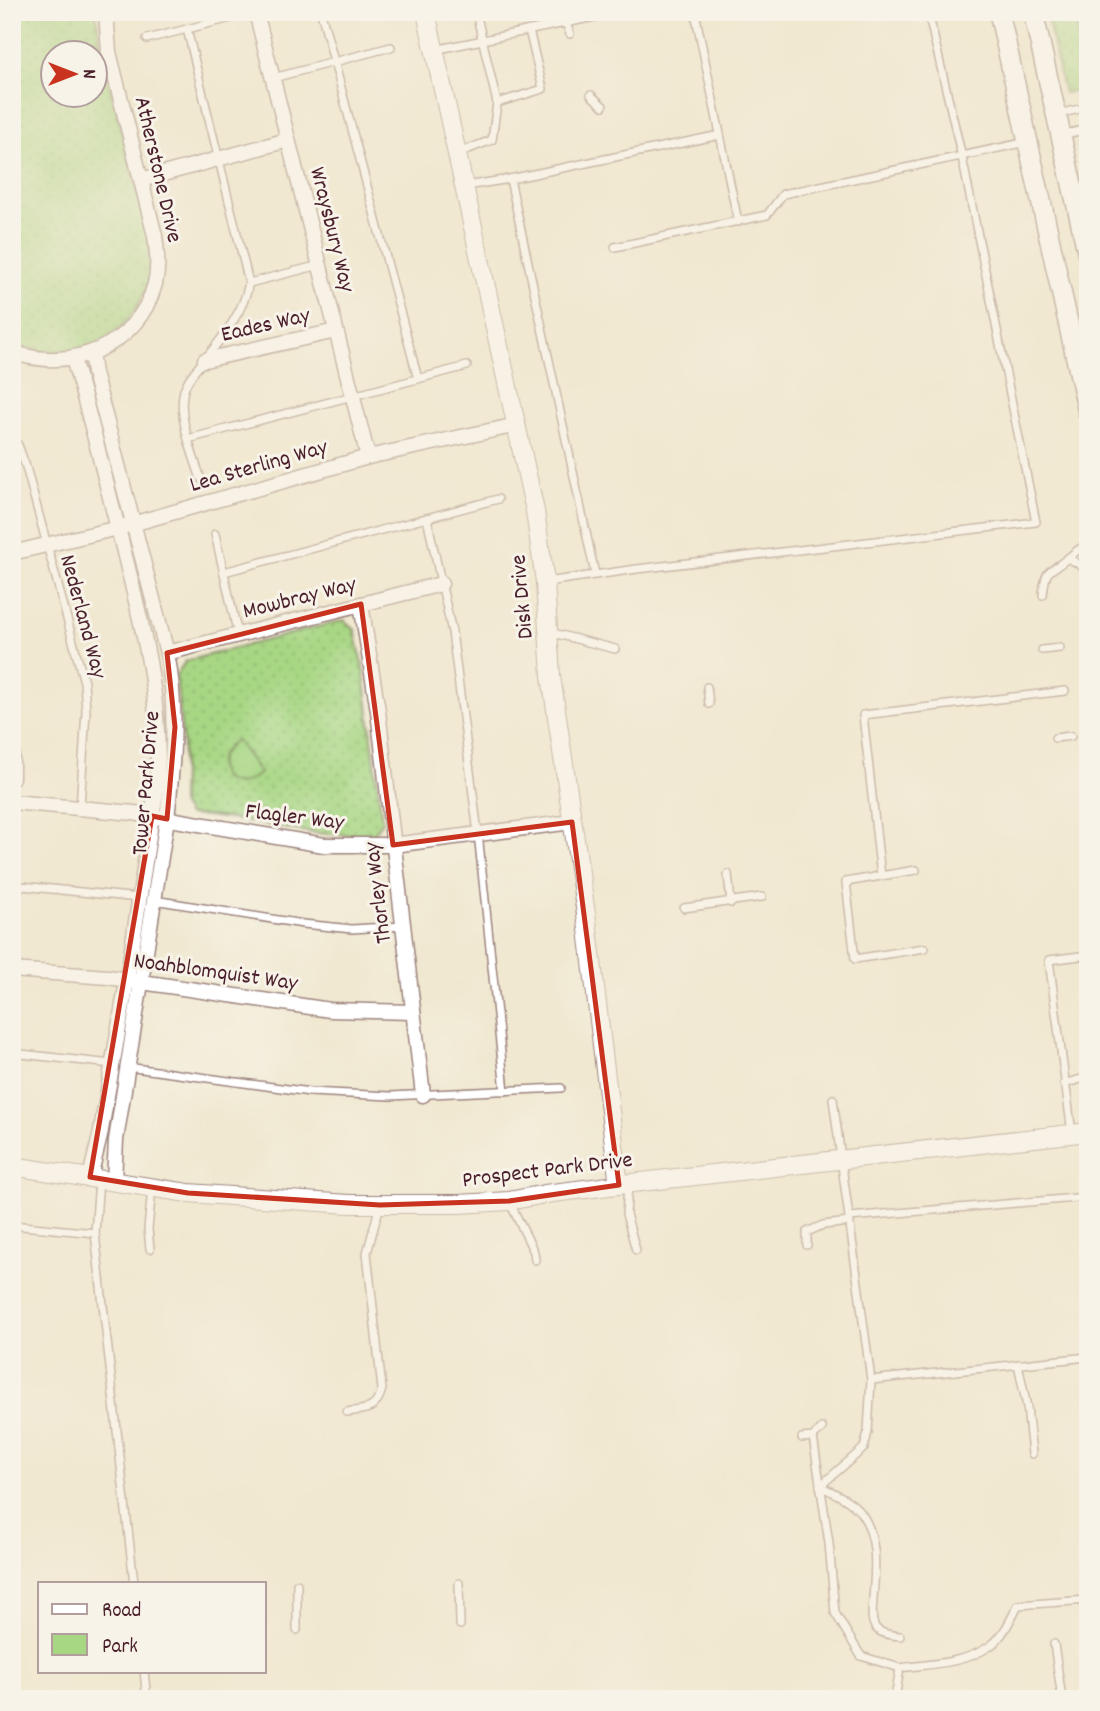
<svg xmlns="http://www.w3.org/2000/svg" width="1100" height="1711" viewBox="0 0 1100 1711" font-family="Dekko,sans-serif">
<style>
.green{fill:url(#green-dots);stroke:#797b58;stroke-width:2;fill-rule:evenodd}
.pitch{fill:#a8d784;stroke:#797b58;stroke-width:2}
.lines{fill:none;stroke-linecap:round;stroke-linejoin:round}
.service-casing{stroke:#9d847e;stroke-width:10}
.minor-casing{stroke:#9d847e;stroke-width:17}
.tertiary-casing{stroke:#9d847e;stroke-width:20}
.secondary-casing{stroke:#9d847e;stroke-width:22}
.service{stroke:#fff;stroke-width:7}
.minor{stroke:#fff;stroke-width:14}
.tertiary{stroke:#fff;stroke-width:18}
.secondary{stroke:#fff;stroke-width:19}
.marked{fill:none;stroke:#c8321e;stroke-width:5;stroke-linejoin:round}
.labels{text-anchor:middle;stroke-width:6;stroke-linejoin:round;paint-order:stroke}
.street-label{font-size:23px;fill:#4a1f2b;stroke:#f7f3e8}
</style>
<defs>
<pattern id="green-dots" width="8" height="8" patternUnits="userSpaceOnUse" patternTransform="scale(1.75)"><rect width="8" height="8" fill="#a8d784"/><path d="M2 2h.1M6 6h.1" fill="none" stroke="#92b872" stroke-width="1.8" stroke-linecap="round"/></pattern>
</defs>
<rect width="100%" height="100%" fill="#f7f3e8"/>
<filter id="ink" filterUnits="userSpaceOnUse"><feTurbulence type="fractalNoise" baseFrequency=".0143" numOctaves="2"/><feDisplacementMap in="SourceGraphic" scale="14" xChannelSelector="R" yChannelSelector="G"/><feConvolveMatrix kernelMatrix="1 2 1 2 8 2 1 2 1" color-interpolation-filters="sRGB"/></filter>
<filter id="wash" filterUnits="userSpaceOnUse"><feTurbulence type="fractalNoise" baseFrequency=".00686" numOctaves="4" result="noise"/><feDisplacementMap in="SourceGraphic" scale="28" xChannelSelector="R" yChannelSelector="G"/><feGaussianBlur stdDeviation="1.57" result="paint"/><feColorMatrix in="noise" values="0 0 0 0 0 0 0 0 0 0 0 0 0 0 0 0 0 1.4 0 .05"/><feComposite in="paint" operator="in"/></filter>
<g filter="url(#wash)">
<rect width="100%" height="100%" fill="#f0e8d0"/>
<g class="green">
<path d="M12 12H96L102 55 150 240C150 255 152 269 148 283 130 343 67 366 12 343ZM52 52H94V94H52Z"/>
<polygon points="1046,12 1073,12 1088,74 1088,88 1064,93"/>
<path d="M344 620 355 630 364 673 382 821 374 834C354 835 333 835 314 833 271 827 233 816 188 815L181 804 183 744 176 675 186 661Z"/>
</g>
<path class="pitch" d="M236 740 260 773C248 782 238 788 224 779 212 762 222 752 236 740Z"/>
</g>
<g filter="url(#ink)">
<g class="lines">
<defs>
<g id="service">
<polyline points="321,12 418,379"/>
<polyline points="695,12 738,222"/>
<polyline points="566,23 570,34"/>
<path d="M187 29 249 283C243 313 224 335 206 358 197 369 185 380 183 395 179 420 193 455 201 479"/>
<polyline points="147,39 255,12"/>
<polyline points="434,50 619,12"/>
<polyline points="273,78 391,47"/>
<polyline points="591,95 603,106"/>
<polyline points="497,103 543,89 529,30"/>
<polyline points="1058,114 1088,107"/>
<polyline points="1061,135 1088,129"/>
<polyline points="458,153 492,140 497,103 476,12"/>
<polyline points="510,179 595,574"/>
<polyline points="465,186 510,179 720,135"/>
<polyline points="615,247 767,215 783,194 1027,142"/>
<polyline points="249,283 320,265"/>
<polyline points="12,439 18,445 26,467 84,682 86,711 80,808"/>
<polyline points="188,439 467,366"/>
<polyline points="427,518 452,632 478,833 505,1091"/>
<polyline points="215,534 238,635"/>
<polyline points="1068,558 1082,566 1088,565"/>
<polyline points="224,572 498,499"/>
<polyline points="546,582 637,569 1036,522 962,157 928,12"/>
<path d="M1043 595C1046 565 1049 574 1068 558 1076 552 1078 548 1088 545"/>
<polyline points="549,632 615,649"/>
<polyline points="1042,650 1060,648"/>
<polyline points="707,687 709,704"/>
<polyline points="1055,738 1071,736"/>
<polyline points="916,870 846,882 855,959 925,948"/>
<polyline points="728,874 731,903"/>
<polyline points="881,876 863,715 1065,691"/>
<polyline points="12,885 139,898"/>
<polyline points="154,900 303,924 352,929 403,926"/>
<polyline points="684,908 762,897"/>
<polyline points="12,1053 112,1064"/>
<polyline points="127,1067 310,1092 390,1096 561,1088"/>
<polyline points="1064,1084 1088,1077"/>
<polyline points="1072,1133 1049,960 1088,955"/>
<polyline points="99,1180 95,1233 134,1583"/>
<polyline points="628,1185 626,1214 636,1250"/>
<polyline points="509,1201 534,1252 535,1260"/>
<polyline points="849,1217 1088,1197"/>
<polyline points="12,1225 95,1233"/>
<polyline points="807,1245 807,1232 823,1225 850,1222"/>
<polyline points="150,1249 148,1229 152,1188"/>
<polyline points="1018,1364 1027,1407 1032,1454"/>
<polyline points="871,1380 1088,1357"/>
<path d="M347 1412C367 1409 376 1411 382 1389L367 1253 380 1205"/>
<polyline points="813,1437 829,1543 835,1613 861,1656 900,1668"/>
<polyline points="802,1438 813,1437 822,1428"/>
<polyline points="820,1486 864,1448 868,1432 871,1380 833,1099"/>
<path d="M820 1486C834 1493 851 1500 861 1513 879 1538 875 1571 873 1599 873 1608 870 1619 875 1627 880 1634 891 1635 900 1636"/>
<polyline points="459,1583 460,1625"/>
<polyline points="297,1584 297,1630"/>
<polyline points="1054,1644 1061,1692"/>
<polyline points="144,1671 147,1699"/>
<path d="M895 1699 900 1668C930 1664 964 1664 990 1646 1003 1637 1011 1619 1018 1605L1088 1600"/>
</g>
<g id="minor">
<polyline points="256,12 368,457"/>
<polyline points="141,180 288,140"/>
<path d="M12 352C70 373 138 347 155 284 159 268 157 252 155 236L109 52 106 12"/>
<path d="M91 353 94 373 167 653C178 709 173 763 167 819L116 1140 114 1181"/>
<path d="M73 359C91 418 105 480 121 540 142 626 162 694 157 783L127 981 100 1136 90 1177"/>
<polyline points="205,360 336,331"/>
<polyline points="12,553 118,528 368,457 517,425"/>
<polyline points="361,604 378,711 423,1095"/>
<polyline points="167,653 441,584"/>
<polyline points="12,752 12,778"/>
<polyline points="12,802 134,813 324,845 393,845 572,822"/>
<polyline points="12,970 108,977 330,1010 413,1012"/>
</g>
<g id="tertiary">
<polyline points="426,12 535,511 545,582 551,676 587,921 619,1185"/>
<polyline points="12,1166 188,1193 349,1204 459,1204 509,1201 545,1194 641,1182 1088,1132"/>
</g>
<g id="secondary">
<polyline points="999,12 1088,412"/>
<polyline points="1033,12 1088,255"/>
</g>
</defs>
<use href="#service" class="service-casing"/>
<use href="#minor" class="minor-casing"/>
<use href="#tertiary" class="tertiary-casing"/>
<use href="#secondary" class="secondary-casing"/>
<use href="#service" class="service"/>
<use href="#minor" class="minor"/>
<use href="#tertiary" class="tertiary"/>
<use href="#secondary" class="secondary"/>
</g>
</g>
<path d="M0 0H1100V1711H0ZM361 604 393 845 572 822 619 1185 509 1201 380 1205 188 1193 90 1177 152 816 167 819 175 727 167 653Z" fill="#f0e8d0" fill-opacity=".55" fill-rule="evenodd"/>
<path class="marked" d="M361 604 393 845 572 822 619 1185 509 1201 380 1205 188 1193 90 1177 152 816 167 819 175 727 167 653Z"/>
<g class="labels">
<g class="street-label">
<text transform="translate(160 169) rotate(77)" y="8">Atherstone Drive</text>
<text transform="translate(334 229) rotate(76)" y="8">Wraysbury Way</text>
<text transform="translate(265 323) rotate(-13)" y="8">Eades Way</text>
<text transform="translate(258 464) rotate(-16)" y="8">Lea Sterling Way</text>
<text transform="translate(299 596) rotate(-14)" y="8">Mowbray Way</text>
<text transform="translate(520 597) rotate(-95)" y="8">Disk Drive</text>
<text transform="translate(85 616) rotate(75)" y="8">Nederland Way</text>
<text transform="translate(144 783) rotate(-85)" y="8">Tower Park Drive</text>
<text transform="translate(295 815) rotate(7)" y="8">Flagler Way</text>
<text transform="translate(376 893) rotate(-97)" y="8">Thorley Way</text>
<text transform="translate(216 970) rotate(8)" y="8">Noahblomquist Way</text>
<text transform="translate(547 1168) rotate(-7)" y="8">Prospect Park Drive</text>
</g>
</g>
<rect width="1100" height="1711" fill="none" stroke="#f7f3e8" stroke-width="42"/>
<rect x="38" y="1582" width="228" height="91" fill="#f7f3e8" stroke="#b29e9c" stroke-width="2"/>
<rect x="52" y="1604" width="35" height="10" fill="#ffffff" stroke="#b29e9c" stroke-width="2"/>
<text x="102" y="1616" font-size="21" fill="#4a1f2b">Road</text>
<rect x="52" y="1634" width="35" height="21" fill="#a8d784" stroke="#b29e9c" stroke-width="2"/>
<text x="102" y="1652" font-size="21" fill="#4a1f2b">Park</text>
<g transform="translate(74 74) rotate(90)"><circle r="33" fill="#f7f3e8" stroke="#b29e9c" stroke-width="2"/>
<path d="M0-5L12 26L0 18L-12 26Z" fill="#c8321e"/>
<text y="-10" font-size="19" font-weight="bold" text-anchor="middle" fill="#4a1f2b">N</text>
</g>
</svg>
